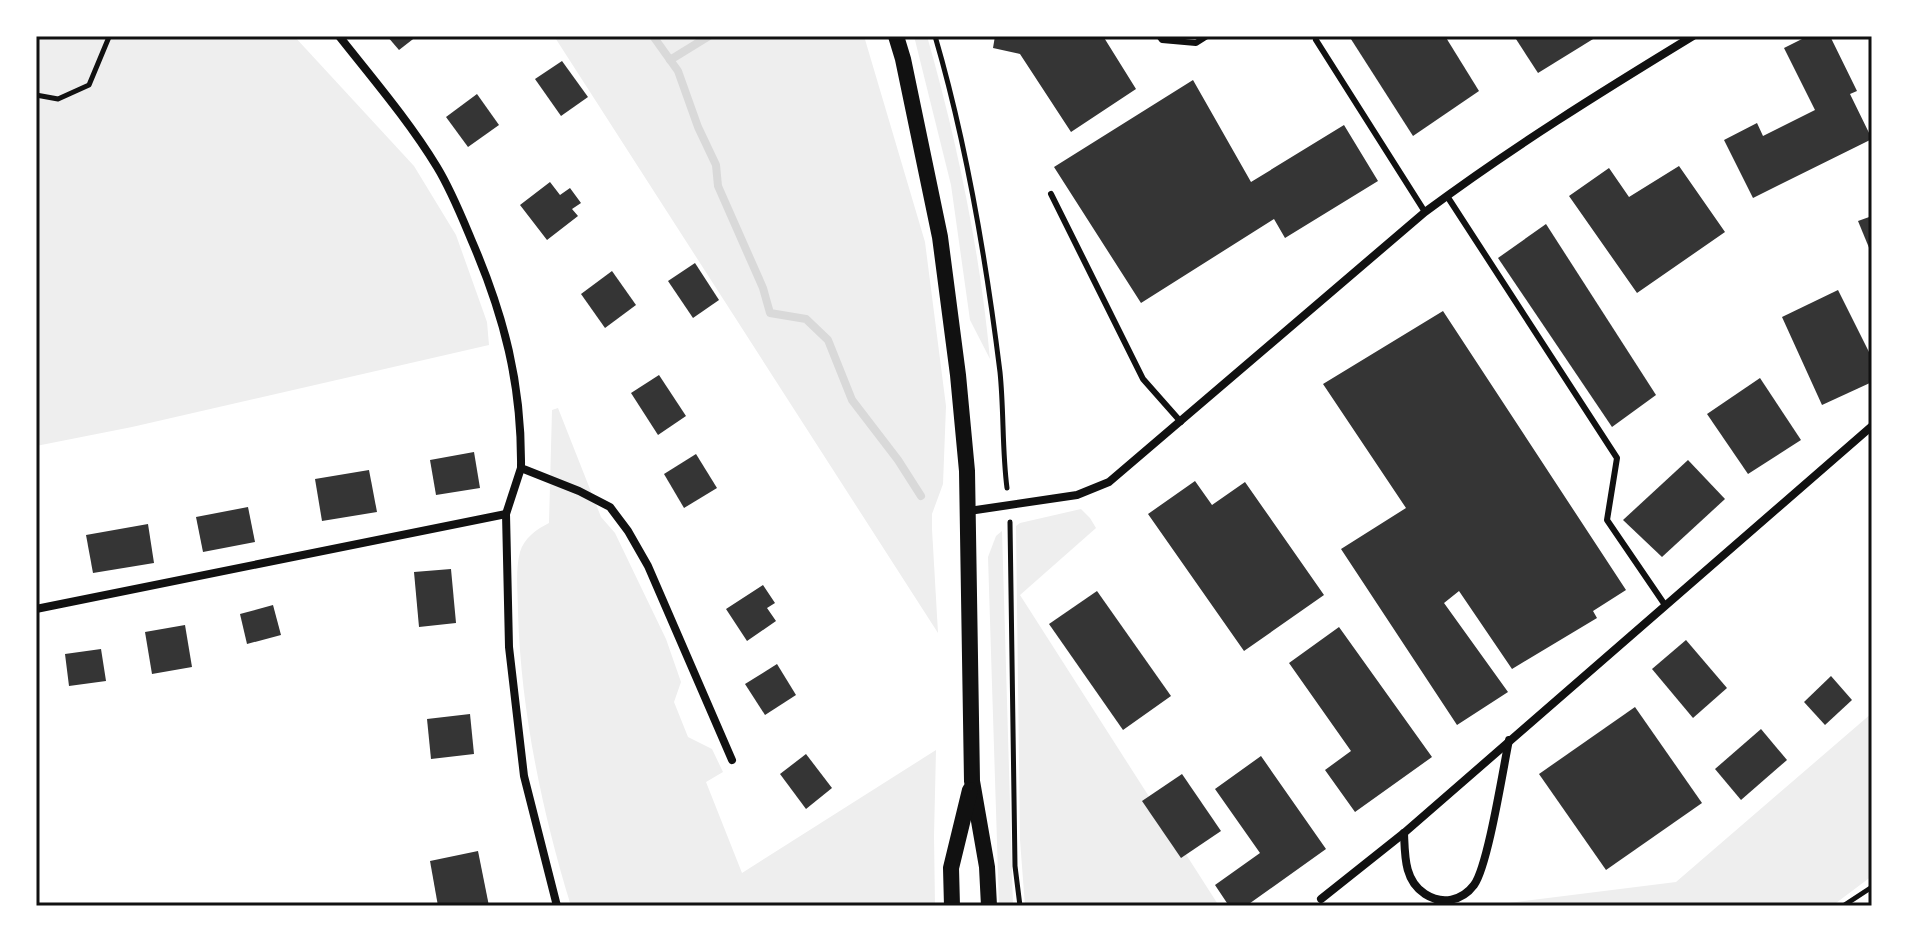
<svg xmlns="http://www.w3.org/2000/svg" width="1908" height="942" viewBox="0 0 1908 942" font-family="Montserrat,sans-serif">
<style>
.green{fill:#eee}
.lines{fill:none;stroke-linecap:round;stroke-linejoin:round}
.stream{stroke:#d9d9d9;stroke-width:8}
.building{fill:#353535}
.path{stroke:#111;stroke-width:5}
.service{stroke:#111;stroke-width:6}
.minor{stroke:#111;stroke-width:8}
.secondary{stroke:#111;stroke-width:16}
.neatline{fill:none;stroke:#111;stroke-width:3}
</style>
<rect width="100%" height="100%" fill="#fff"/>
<g class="green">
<polygon points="36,36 294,36 414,166 456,235 487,322 489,345 132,427 36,446"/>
<polygon points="554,36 864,36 925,242 946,406 943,484 932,514 932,529 938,633"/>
<path d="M914 36H927C957 141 980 251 990 359L970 320 951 185Z"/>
<path d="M558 408 601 517 615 533 639 583 666 639 681 682 674 702 688 737 712 749 723 772 706 782 742 873 936 750 934 836 935 906H571C542 812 521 711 518 613 518 593 515 571 520 552 524 538 537 529 549 523L552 410Z"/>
<polygon points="1081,509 1090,518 1096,528 1020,595 1219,906 1025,906 1020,840 1016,526 1020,523"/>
<polygon points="1002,531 1013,906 999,906 988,557 996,536"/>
<polygon points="1872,713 1872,876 1832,906 1485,906 1676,882"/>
</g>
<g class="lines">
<g class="stream">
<polyline points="653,36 678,71 698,127 716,165 718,186 763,288 770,313 806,319 828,340 852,400 898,460 921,496"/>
<polyline points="670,60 709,36"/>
</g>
</g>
<g class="building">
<polygon points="387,36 417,36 399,50"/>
<polygon points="995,36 1103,36 1136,89 1071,132 1020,54 993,48"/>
<polygon points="1349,36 1445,36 1479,91 1413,136"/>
<polygon points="1514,36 1598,36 1538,73"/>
<polygon points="1808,36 1830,36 1857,91 1850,94 1872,139 1753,198 1724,140 1757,123 1763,136 1815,110 1784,48"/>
<polygon points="562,61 588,97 561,116 535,79"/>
<polygon points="1193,80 1251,182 1344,125 1378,181 1285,238 1274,219 1141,303 1054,167"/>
<polygon points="477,94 499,125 468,147 446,117"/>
<polygon points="1679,166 1725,232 1637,293 1569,196 1609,168 1629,197"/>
<polygon points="550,182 560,195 570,188 581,203 572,209 578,216 547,240 520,205"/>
<polygon points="1872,216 1872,255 1858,221"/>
<polygon points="1546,224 1656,395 1612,427 1498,258"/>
<polygon points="695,263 719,300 693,318 668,281"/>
<polygon points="612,271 636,305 605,328 581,294"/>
<polygon points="1838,290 1872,358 1872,382 1822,405 1782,317"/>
<polygon points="1443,311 1626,590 1593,611 1597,618 1512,669 1459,591 1444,603 1508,692 1457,725 1341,549 1406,508 1323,384"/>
<polygon points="659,375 686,416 658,435 631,393"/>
<polygon points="1760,378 1801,440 1748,474 1707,414"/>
<polygon points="474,452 480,488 436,495 430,460"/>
<polygon points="696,454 717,488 684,508 664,474"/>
<polygon points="1688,460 1725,499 1662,557 1623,520"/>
<polygon points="369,470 377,512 322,521 315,479"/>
<polygon points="1195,481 1212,505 1245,482 1324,595 1244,651 1148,514"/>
<polygon points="248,507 255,542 203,552 196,517"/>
<polygon points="148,524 154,563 93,573 86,535"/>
<polygon points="451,569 456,623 419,627 414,572"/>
<polygon points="763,585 775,603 767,608 776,621 747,641 726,609"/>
<polygon points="1097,591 1171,696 1123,730 1049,624"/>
<polygon points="273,605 281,635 247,644 240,614"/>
<polygon points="185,625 192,667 152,674 145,632"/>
<polygon points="1339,627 1432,757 1355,812 1325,770 1351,751 1289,663"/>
<polygon points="1686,640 1727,688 1693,718 1652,669"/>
<polygon points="101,649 106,681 69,686 65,654"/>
<polygon points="777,664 796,695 765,715 745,684"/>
<polygon points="1831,676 1852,700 1825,725 1804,702"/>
<polygon points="1635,707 1702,803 1606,870 1539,774"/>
<polygon points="470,714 474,754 431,759 427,719"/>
<polygon points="1761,729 1787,760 1741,800 1715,769"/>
<polygon points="806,754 832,788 806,809 780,774"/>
<polygon points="1261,756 1326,849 1246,906 1229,906 1215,885 1260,853 1215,789"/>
<polygon points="1182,774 1221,831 1181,858 1142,801"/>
<polygon points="478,851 489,906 438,906 430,861"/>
</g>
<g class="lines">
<g class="path">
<path d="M935 36C967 145 986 259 1000 372 1004 411 1002 450 1007 488"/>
<polyline points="36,95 58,99 89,85 109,37 112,36"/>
<polyline points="1010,522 1015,866 1020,906"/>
<polyline points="1843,906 1872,887"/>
</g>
<g class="service">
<polyline points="1159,36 1162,40 1196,43 1207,36"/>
<polyline points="1316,40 1425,212"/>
<polyline points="1051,194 1143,379 1181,422"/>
<polyline points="1447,196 1617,458 1607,520 1665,605"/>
</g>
<g class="minor">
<path d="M339 36C373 79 409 121 437 167 451 190 461 215 471 239 504 315 522 384 521 468L579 491 610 507 628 531 648 566 732 760"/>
<polyline points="521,468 506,514 509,647 524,776 557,906"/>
<path d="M969 511 1077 495 1109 482 1425 212C1511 148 1601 92 1693 36"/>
<polyline points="36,609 506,514"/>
<path d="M1404 833C1405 855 1404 881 1425 894 1442 905 1462 901 1474 885 1488 866 1503 769 1509 740"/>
<polyline points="1321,899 1404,833 1872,426"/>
</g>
<g class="secondary">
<polyline points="896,36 903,59 940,237 958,375 967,471 972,781 987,867 989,906"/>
<polyline points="952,906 951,868 970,790"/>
</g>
</g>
<rect width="1908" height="942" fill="none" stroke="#ffffff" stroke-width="76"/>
<rect x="38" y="38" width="1832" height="866" class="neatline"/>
</svg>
